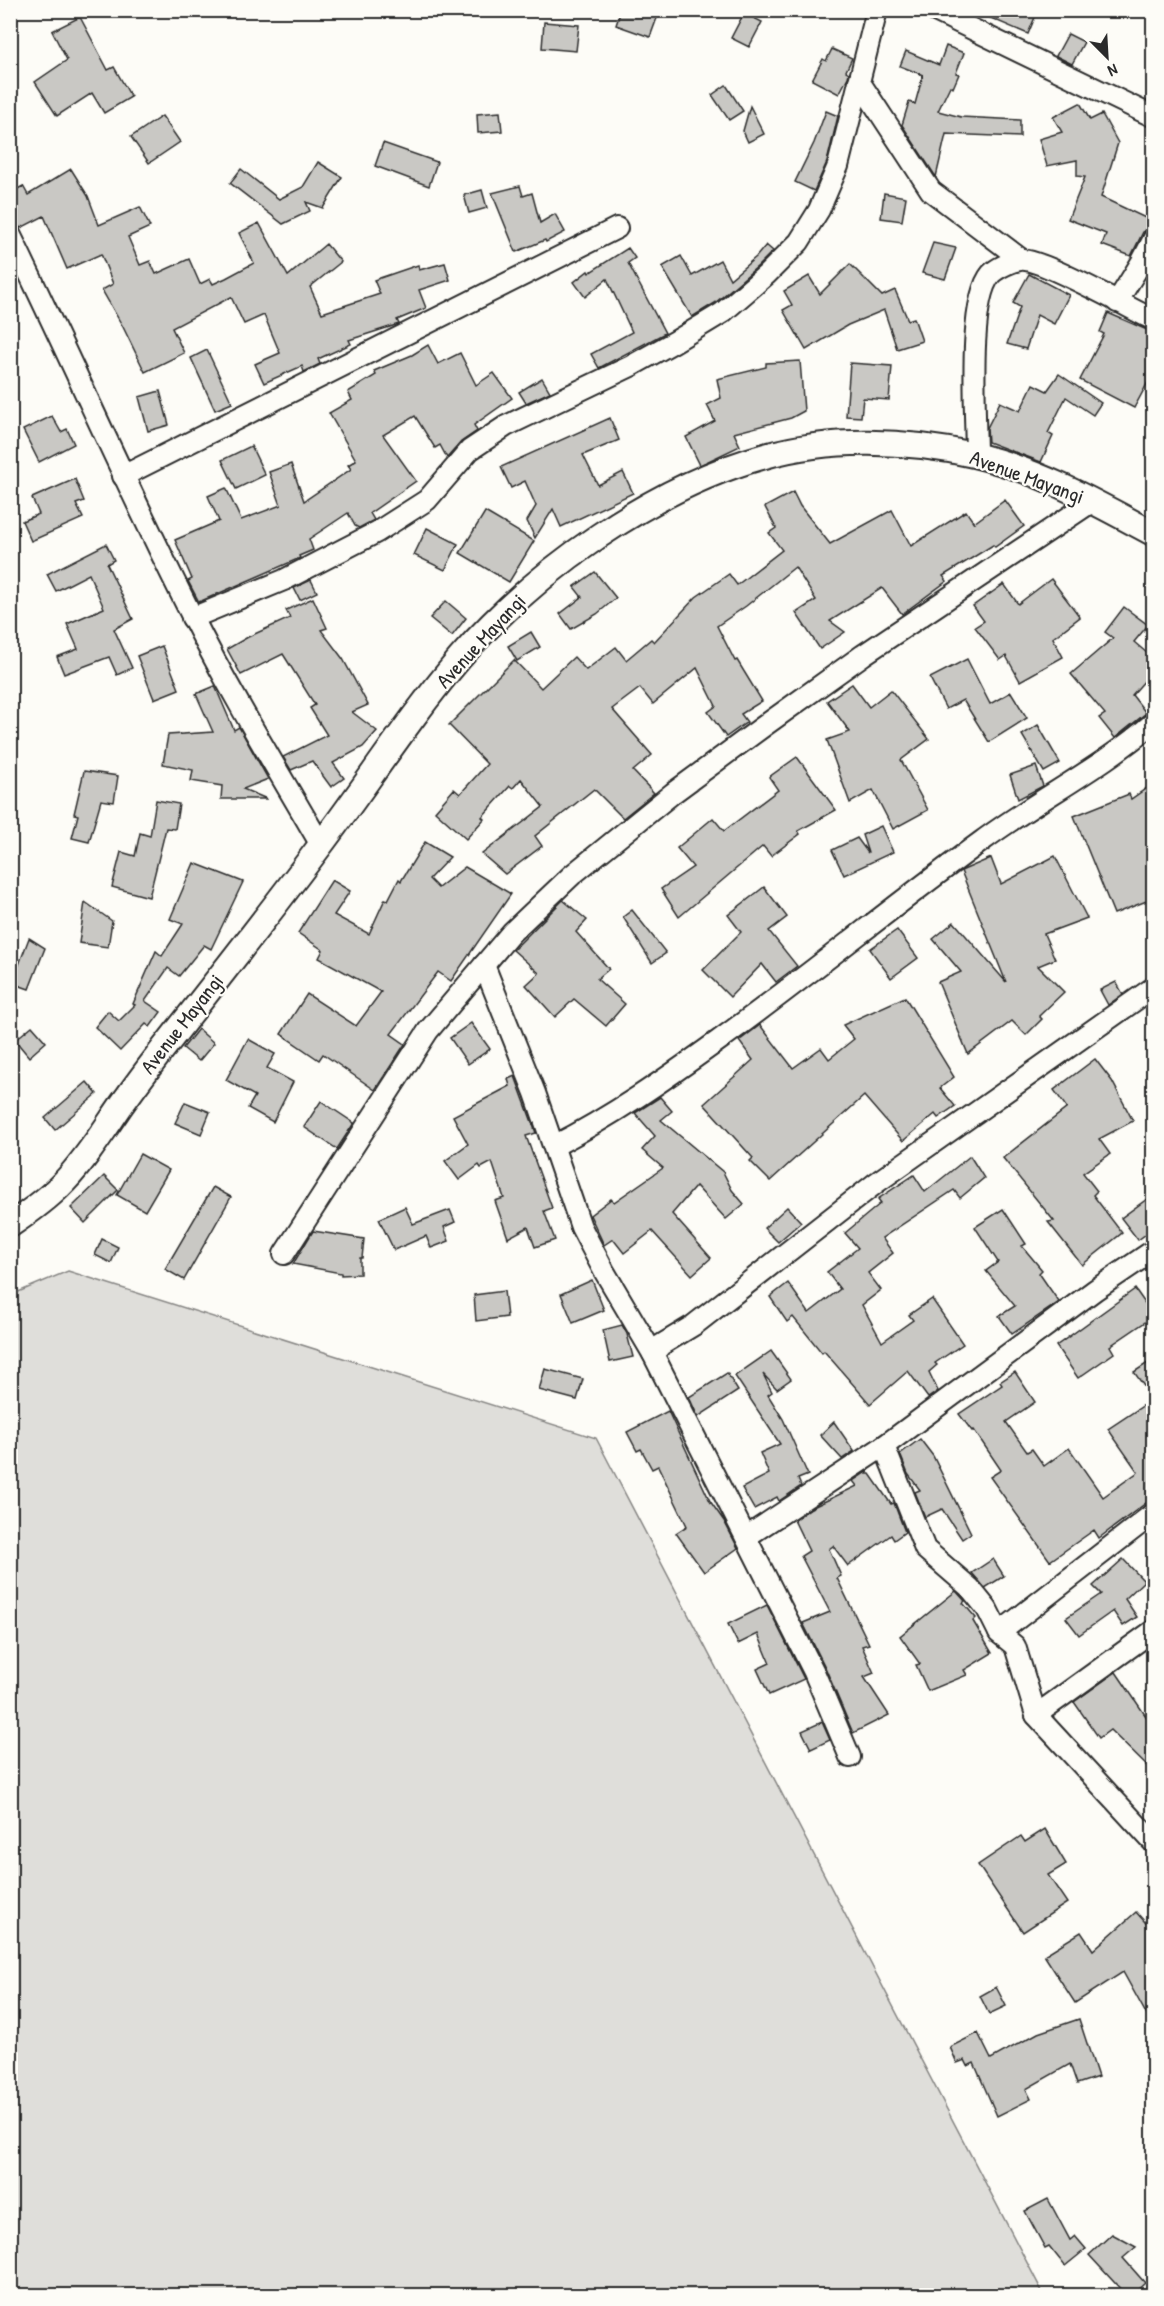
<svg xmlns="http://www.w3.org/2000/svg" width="1164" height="2306" viewBox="0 0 1164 2306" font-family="'Patrick Hand',sans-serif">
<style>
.green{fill:#dfdeda;stroke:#858482;stroke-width:1.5}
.building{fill:#c9c8c4;stroke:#2b2b2b;stroke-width:1.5}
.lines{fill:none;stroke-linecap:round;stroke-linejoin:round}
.minor-casing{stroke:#2b2b2b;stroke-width:24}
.tertiary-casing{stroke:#2b2b2b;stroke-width:28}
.minor{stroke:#fdfcf7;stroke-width:20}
.tertiary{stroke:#fdfcf7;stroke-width:24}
.labels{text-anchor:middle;stroke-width:4.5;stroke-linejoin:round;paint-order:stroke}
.street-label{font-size:21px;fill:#2b2b2b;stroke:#fdfcf7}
</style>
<rect width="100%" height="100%" fill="#fdfcf7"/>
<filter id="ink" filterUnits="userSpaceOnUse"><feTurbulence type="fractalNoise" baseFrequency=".0167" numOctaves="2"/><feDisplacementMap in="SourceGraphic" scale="12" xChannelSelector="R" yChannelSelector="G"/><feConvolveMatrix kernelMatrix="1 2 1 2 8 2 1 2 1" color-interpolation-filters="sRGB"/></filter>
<g filter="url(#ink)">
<polygon class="green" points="68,1271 596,1438 1044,2295 11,2295 11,1295"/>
<g class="building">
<polygon points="621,10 634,10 657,18 650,37 616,25"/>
<polygon points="972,10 1038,10 1028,34"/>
<polygon points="744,13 762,22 749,47 731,38"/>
<polygon points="80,17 108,70 114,67 131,97 104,113 92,93 57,116 35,82 67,60 52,31"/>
<polygon points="544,22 579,25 576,51 542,48"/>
<polygon points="1068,34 1084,42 1072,64 1056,56"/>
<polygon points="946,46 964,53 956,73 959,74 953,88 950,86 938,111 961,117 1020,120 1020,137 946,134 936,177 902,125 909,102 915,104 923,75 900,66 906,51 939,65"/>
<polygon points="832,49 852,58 846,71 849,73 848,77 839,94 812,80 823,59 826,61"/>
<polygon points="726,85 743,111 729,120 712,95"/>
<polygon points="1080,103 1090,120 1102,114 1118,143 1101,197 1154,222 1154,226 1143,232 1131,256 1102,245 1106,234 1068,219 1085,177 1077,176 1077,160 1047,166 1039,139 1062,132 1053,117"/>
<polygon points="750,106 764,134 748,142 743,131"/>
<polygon points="826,111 838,116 827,162 814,191 795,182 814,143"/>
<polygon points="500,112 502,131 478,133 477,114"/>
<polygon points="162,116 180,142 149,163 131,137"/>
<polygon points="383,143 437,162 429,186 375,166"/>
<polygon points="318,162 342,177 323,208 306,202 310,211 283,224 230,183 241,169 279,199 303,187"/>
<polygon points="71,169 88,196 99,225 140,207 150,227 128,237 140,265 150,261 156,274 189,259 200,284 210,279 213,284 226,278 254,263 239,233 259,223 288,276 326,244 341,262 310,287 322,313 380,294 374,280 418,265 419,270 445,263 450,280 419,290 426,308 397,320 399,324 349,340 351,344 318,359 320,364 304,372 302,366 264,383 255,364 280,353 264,315 244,324 231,297 172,328 184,353 145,372 123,327 102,290 113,284 101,254 67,269 44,216 21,228 10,222 10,193 23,186 28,195"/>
<polygon points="520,186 523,196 532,193 540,223 555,214 565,232 546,242 545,240 516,252 492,193"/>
<polygon points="482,190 487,208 469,213 464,195"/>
<polygon points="884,193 906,197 902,221 881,218"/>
<polygon points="933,243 956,248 945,279 922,273"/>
<polygon points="766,245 773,251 758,266 715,303 692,317 662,267 681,256 692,276 720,260 730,279 756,257"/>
<polygon points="628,248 635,258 628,263 665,333 599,368 591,354 632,332 607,279 585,297 574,282 588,271 589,273"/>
<polygon points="850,264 882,296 895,290 908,320 914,318 922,341 897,349 884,310 848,325 806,350 783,310 792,305 784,291 809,276 820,294"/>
<polygon points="1029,274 1069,295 1054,324 1037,315 1026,349 1007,344 1020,307 1013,303"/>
<polygon points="1108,313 1154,333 1154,371 1134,408 1080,380 1104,334 1100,332"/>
<polygon points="428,345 438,364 460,353 476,385 494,373 512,398 474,425 477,431 461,442 447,458 440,445 435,448 415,416 383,435 416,481 370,513 374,520 359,528 355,526 348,513 309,539 313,550 299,556 300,558 199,602 188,581 192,579 175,540 219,521 208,496 226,488 241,520 281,505 269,472 291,464 304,501 351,469 348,465 356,460 329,413 352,400 348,392 376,375 374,371 412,355"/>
<polygon points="207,350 232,403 215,410 191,358"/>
<polygon points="800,361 804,411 791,418 734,433 740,446 700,465 686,437 715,421 707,405 721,398 717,379 766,367 766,363"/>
<polygon points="850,363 892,366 889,400 863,398 861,417 846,416"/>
<polygon points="1059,374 1101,403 1093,415 1066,397 1048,433 1053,436 1041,462 988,442 987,428 1000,402 1020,411 1033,384 1047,391"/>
<polygon points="542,378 550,392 526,403 519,392"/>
<polygon points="160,391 169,425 148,431 139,397"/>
<polygon points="52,416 61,432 67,429 74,444 39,462 23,430"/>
<polygon points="610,418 619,440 583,455 598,485 623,472 633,493 561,527 553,509 535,538 527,521 536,506 525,481 511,488 501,467"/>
<polygon points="251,446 265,475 236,489 222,460"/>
<polygon points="75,479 84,501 76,504 83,518 31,541 22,521 39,514 32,498"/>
<polygon points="793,492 800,506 830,544 892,510 911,546 966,511 974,523 1005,500 1024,526 995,547 993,545 943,576 947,581 902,614 882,588 830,621 845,632 820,649 796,613 816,600 795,567 746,606 717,626 735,661 737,660 762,701 741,714 747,722 726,737 708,712 716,706 697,668 653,704 640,688 612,709 652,755 633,771 654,793 623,818 594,789 535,836 542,846 505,874 482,854 543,807 521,779 513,788 510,786 482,817 484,819 466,839 435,811 454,789 460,794 487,764 449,725 514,660 541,688 574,657 586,670 616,647 626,660 651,639 654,642 696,597 729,574 737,585 782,550 769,533 776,528 765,507"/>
<polygon points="485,512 534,541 509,582 460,553"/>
<polygon points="427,528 458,544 445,570 414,555"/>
<polygon points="106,544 114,560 107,564 133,619 114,629 132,668 117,675 109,657 64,674 57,657 78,649 67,624 104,608 89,574 56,591 47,574"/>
<polygon points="595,572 616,598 597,614 571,629 560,614 582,597 574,587"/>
<polygon points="1051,579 1080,617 1053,638 1063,657 1020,681 1006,656 1000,660 975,627 984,621 973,606 1004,584 1018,604"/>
<polygon points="311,580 317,592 300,600 294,588"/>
<polygon points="313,598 327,628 321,630 343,659 368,705 352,712 377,731 363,747 333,763 344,778 331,787 312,761 291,770 283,757 327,735 310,708 315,705 283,654 241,675 227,649 248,637 290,618 286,610"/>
<polygon points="446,601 466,618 452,636 430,618"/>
<polygon points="1124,607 1148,625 1134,642 1154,659 1154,670 1132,695 1146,713 1115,738 1099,718 1105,714 1071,674 1113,638 1105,632"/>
<polygon points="531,632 540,647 517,661 508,646"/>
<polygon points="162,646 179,689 154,699 137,656"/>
<polygon points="967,659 990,704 1011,692 1027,718 989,742 963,700 946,709 930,678"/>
<polygon points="852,684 869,707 891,690 929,739 901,760 928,810 893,829 873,790 850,803 827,740 850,732 827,701"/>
<polygon points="215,686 234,730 239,727 268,779 243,789 267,799 221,799 222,786 191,781 193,770 163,764 168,735 213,732 196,694"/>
<polygon points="1038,725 1060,763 1044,772 1022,735"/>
<polygon points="797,757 836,810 798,831 800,834 771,856 763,846 679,917 661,889 693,867 677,848 713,818 724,831 778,790 769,777"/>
<polygon points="1036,766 1043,786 1018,799 1010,775"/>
<polygon points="84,771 118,776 114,802 101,800 89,842 72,838 78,815 74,814"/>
<polygon points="1154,783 1154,898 1114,914 1074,816 1129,794 1131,799"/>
<polygon points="156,800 179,804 175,829 166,828 149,897 112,887 121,852 135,856 140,833 150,836"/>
<polygon points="881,826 893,852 844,875 832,850 857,838 868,853 862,835"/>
<polygon points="425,842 450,857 429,879 438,888 465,867 511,894 451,981 438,972 391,1034 405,1044 375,1090 323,1054 319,1060 281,1034 307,994 356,1026 381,992 319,958 323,950 298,933 332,880 350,891 334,915 369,934 385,899 388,900 399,879 401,881"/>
<polygon points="1055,856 1087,918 1044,934 1055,959 1038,966 1064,992 1039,1016 1042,1019 1026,1035 1012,1021 968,1054 938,982 961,972 933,939 954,922 1006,982 961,871 991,858 1001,884"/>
<polygon points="194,863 243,882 211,949 204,945 179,976 168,968 145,1001 161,1012 150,1027 146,1024 120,1051 95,1027 108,1011 119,1021 135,1005 133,1004 156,951 162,956 183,924 170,919"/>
<polygon points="764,887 787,917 769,931 797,966 776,982 762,964 730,997 703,970 741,932 728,915"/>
<polygon points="563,900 587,920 576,932 609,969 597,979 625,1004 606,1026 574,999 555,1017 526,985 539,973 513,950"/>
<polygon points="85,902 112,921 108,947 79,943"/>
<polygon points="632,910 666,953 652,963 623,917"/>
<polygon points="897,930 918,958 891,978 870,949"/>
<polygon points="29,938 45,948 29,989 12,983"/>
<polygon points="1116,982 1123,994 1108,1005 1100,990"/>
<polygon points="905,997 954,1077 940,1088 955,1106 938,1118 935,1114 903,1141 864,1096 770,1181 750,1161 753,1158 704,1104 753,1060 739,1041 760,1025 793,1068 821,1048 829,1059 854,1039 843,1025"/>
<polygon points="471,1023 490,1049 468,1064 450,1038"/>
<polygon points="32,1026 46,1042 29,1057 15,1040"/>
<polygon points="198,1029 214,1043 199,1061 183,1048"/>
<polygon points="248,1039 275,1054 267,1068 293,1082 273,1122 248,1108 255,1096 226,1080"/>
<polygon points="1095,1059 1112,1081 1133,1121 1099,1139 1110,1154 1083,1173 1097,1191 1093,1195 1122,1233 1082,1265 1048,1222 1054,1221 1003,1158 1067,1108 1054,1090"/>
<polygon points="515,1076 536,1133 526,1136 552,1208 544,1211 555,1240 535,1247 528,1227 508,1238 495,1201 504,1198 492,1162 481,1168 479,1165 459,1180 445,1161 468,1144 453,1116 510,1086 508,1079"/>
<polygon points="87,1082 97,1094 55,1130 45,1118"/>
<polygon points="660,1097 672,1111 661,1120 723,1172 732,1190 744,1204 726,1219 696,1186 672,1214 711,1258 692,1275 652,1231 624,1253 613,1239 604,1245 590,1215 611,1199 614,1202 663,1168 642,1150 655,1136 635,1113"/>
<polygon points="321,1101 354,1123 337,1149 304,1127"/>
<polygon points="185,1102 210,1112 201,1134 175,1123"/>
<polygon points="140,1154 169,1170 145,1211 117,1195"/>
<polygon points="970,1156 984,1178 960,1198 954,1190 882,1238 893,1253 868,1273 881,1290 862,1305 882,1342 913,1320 909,1315 932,1299 963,1344 935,1363 937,1365 929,1372 938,1391 928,1398 908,1371 870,1404 824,1351 822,1353 793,1317 787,1322 770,1297 788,1283 809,1313 840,1289 827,1272 858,1248 845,1233 881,1203 878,1199 914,1175 925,1192"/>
<polygon points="104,1176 118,1190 85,1223 71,1208"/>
<polygon points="213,1187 231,1197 184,1280 165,1269"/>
<polygon points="1154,1194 1154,1228 1138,1240 1121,1218"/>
<polygon points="405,1207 413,1224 450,1210 455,1222 444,1227 449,1241 431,1248 426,1236 394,1250 379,1219"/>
<polygon points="787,1207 801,1222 778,1242 764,1228"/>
<polygon points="1003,1209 1026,1244 1022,1246 1042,1270 1039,1273 1059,1302 1012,1334 999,1316 1015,1306 986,1271 998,1262 975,1227"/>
<polygon points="313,1231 364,1239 362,1258 360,1258 360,1274 341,1275 341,1273 293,1264"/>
<polygon points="102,1239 118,1247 111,1263 95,1255"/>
<polygon points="592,1280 604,1310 573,1323 561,1294"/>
<polygon points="1135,1289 1154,1316 1110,1346 1114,1353 1078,1378 1056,1346"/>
<polygon points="504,1291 507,1317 476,1321 474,1295"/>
<polygon points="622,1325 627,1334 633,1357 610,1362 603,1330"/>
<polygon points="771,1351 791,1379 777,1389 763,1374 772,1392 768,1395 783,1419 808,1475 798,1479 801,1486 779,1501 777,1497 754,1509 742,1488 769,1474 760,1453 780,1444 735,1376"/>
<polygon points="1154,1359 1154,1497 1099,1538 1094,1530 1050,1561 990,1477 1001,1470 974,1430 972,1431 959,1414 1002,1385 1000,1382 1015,1372 1035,1402 1006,1422 1027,1452 1032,1449 1044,1466 1069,1448 1103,1497 1138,1472 1108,1429 1153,1399 1134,1372"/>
<polygon points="545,1369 583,1379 577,1400 539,1390"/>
<polygon points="727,1373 738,1391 698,1417 689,1397"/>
<polygon points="668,1411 710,1501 724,1521 738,1548 704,1572 676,1533 687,1526 658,1466 652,1469 641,1449 637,1451 627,1432"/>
<polygon points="834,1422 854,1451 842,1459 820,1435"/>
<polygon points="920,1439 933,1456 971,1533 962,1539 942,1509 925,1517 915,1492 920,1490 908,1474 900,1454"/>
<polygon points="868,1471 867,1474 870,1474 891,1504 894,1503 905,1532 894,1540 891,1535 848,1566 833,1546 829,1549 841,1576 837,1578 869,1644 862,1646 874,1673 864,1677 889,1715 853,1733 825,1667 803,1623 830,1612 801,1556 809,1551 794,1520 811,1508 857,1486 853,1481"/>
<polygon points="993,1559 1004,1576 985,1588 972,1573"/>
<polygon points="1123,1559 1144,1581 1125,1599 1137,1617 1123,1626 1113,1611 1079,1635 1066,1618 1101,1594 1093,1586"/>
<polygon points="956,1591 965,1601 963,1603 976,1618 973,1621 992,1653 964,1670 967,1675 928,1691 916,1665 920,1664 900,1636"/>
<polygon points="767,1605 804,1679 769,1695 757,1669 770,1663 758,1634 738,1644 728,1624"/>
<polygon points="1116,1672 1154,1728 1154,1773 1110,1730 1099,1738 1074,1702"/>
<polygon points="822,1722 830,1740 811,1749 802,1731"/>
<polygon points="1045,1829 1066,1864 1048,1875 1067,1903 1023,1932 978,1865 1021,1836 1025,1842"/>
<polygon points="1136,1912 1154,1932 1154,2028 1123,1972 1075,2003 1044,1955 1081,1932 1093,1950"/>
<polygon points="996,1987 1006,2006 989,2014 980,1996"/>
<polygon points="1079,2019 1098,2077 1077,2084 1070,2064 1026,2089 1031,2099 997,2116 974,2063 968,2066 965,2060 957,2063 950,2047 978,2033 991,2059 1038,2033"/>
<polygon points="1048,2199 1070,2240 1075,2236 1086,2249 1065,2266 1049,2246 1045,2248 1025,2211"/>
<polygon points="1112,2234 1136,2247 1123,2258 1145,2283 1132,2295 1126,2295 1089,2255"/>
</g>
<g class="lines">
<defs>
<g id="minor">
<polyline points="933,10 1154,117"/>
<polyline points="859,81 931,191 1021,259"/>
<path d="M10 234C72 361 128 490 192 616 231 694 277 769 321 845"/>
<polyline points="1117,302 1141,263 1154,238"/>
<path d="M976 456C976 417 967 302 991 274 997 268 1012 261 1020 260 1039 257 1131 309 1154 320"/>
<polyline points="123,476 617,228"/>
<polyline points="192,618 284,580 377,532 427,500 470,450 506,426 631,366 674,342 722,313 766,275 799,242 819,210 838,166 877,10"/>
<polyline points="484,965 535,1093 581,1227 604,1271 653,1354"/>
<path d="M554 1146C614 1115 664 1080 718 1041 808 976 893 906 982 841 1037 800 1103 767 1154 722"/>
<polyline points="284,1254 428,1031 512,932 572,875 673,793 764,726 863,655 1093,501"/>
<polyline points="884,1446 925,1549 970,1588 987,1609 999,1633 1015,1646 1036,1715 1154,1843"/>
<polyline points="746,1537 884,1446 1095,1290 1154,1250"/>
<polyline points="999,1633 1154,1513"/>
<polyline points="1036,1715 1154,1630"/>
<polyline points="850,1757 814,1672 653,1354 661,1345 694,1325 876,1183 1154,987"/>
</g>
<path id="tertiary" d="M10 1225C28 1213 49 1198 64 1182 86 1159 104 1130 122 1104 140 1079 158 1055 177 1031 225 970 273 909 320 846 367 784 409 718 460 658 535 571 653 487 765 456 831 437 907 440 974 455 1038 470 1097 503 1154 534"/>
</defs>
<use href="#minor" class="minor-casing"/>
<use href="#tertiary" class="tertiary-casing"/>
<use href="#minor" class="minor"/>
<use href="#tertiary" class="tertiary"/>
</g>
</g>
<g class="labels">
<g class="street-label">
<text transform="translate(1027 477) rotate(20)" y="7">Avenue Mayangi</text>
<text transform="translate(481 641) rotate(-47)" y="7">Avenue Mayangi</text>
<text transform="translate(182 1024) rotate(-52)" y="7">Avenue Mayangi</text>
</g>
</g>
<rect width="1164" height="2306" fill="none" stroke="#fdfcf7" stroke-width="36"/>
<rect x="18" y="18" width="1128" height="2270" fill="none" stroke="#2b2b2b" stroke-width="2" filter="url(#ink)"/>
<g transform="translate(1107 57) rotate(156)" stroke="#fdfcf7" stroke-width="4.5" paint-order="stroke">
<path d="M0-4.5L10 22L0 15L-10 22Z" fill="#2b2b2b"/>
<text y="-9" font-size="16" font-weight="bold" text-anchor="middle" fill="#2b2b2b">N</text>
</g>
</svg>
